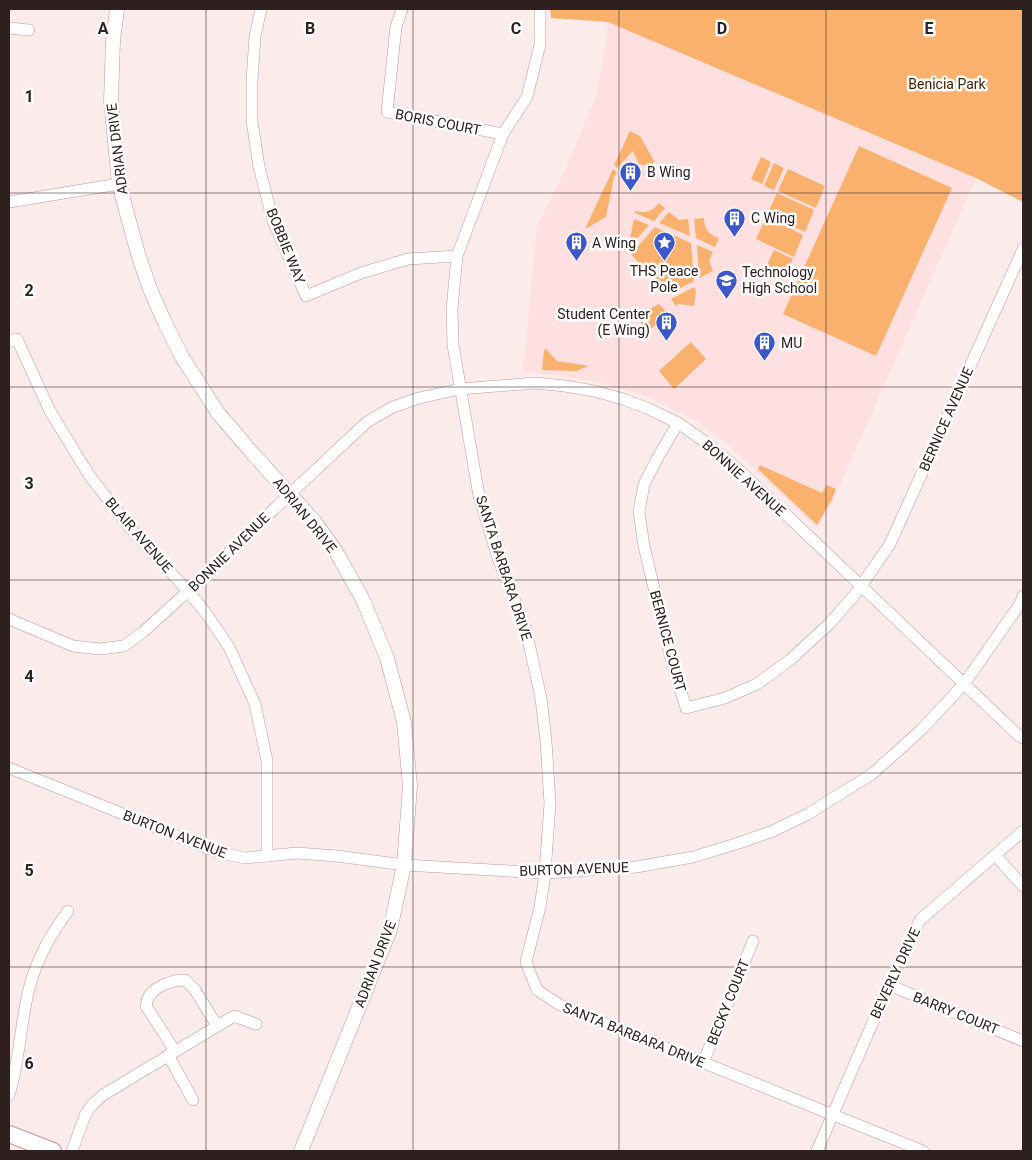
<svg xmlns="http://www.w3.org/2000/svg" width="1032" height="1160" viewBox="0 0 1032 1160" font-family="Roboto,sans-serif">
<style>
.built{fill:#ffe0e0}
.green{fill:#fbb16e}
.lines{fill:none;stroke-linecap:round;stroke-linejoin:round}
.minor-casing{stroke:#bf9999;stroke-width:12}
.tertiary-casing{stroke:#bf9999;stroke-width:15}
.secondary-casing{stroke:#bf9999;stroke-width:18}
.minor{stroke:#fff;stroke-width:11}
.tertiary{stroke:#fff;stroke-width:14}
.secondary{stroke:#fff;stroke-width:16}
.grid{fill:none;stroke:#2f2020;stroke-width:1;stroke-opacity:0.55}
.labels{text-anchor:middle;stroke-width:5;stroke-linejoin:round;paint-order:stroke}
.park-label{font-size:14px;fill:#412405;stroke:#fdfdfd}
.street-label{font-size:14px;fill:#2f2020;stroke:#fdfdfd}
.poi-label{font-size:14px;fill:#2f2020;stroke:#fdfdfd;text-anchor:start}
.grid-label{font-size:16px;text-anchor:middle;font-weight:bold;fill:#2f2020;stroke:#fdfdfd;stroke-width:5;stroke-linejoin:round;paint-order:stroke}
</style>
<rect width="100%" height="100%" fill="#fcebeb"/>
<polygon class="built" points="608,22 976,178 833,501 817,528 725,442 698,422 645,396 598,382 558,375 523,372 537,226 566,168 596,96 604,57"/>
<g class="green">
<polygon points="550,9 1017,9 1023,11 1023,202 976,178 608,22 551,18"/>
<polygon points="630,131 640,136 654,161 652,167 639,164 633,151 617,168 614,165"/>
<polygon points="859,146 952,188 876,356 783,314"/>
<polygon points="761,157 771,162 762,184 751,179"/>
<polygon points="774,163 784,168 774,190 764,186"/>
<polygon points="613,169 617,173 614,176 606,217 585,229"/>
<polygon points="788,169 825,186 816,208 778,191"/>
<polygon points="777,193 814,210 805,232 767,215"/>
<path d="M659 203 665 208 654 221 635 213V211C645 214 653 211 659 203Z"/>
<polygon points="669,212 679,220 688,219 690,236 659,223"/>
<polygon points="766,217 803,235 794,257 756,239"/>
<path d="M704 218C704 229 709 235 719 238L715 247 696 238 694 219Z"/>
<polygon points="634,219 649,225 631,246 625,240 630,238"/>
<polygon points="655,227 691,243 694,281 667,295 631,254"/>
<polygon points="697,245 713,252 709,261 713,271 699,278"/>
<polygon points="774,250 793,259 783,280 764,271"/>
<polygon points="694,287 696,291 694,306 679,304 676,306 671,299"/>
<polygon points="659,304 668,314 643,336 640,314"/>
<polygon points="691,342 706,359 674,389 659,371"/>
<polygon points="546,349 557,361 589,366 576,371 542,370 544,350"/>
<polygon points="760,465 822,493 827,485 836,489 831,501 817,525 758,469"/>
</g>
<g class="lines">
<defs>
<g id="minor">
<polyline points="261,9 255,36 252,81 252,121 259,167 273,221 306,296 361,273 408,259 457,256"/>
<polyline points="402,9 396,27 387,112 503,134"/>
<polyline points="540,9 540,45 527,97 503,134 457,256 452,309 453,345 479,496 498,558 526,630 541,698 546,741 550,803 545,873 540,907 526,962 537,990 560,1005 923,1151"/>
<polyline points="9,28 29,30"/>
<polyline points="9,202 119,184"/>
<polyline points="9,342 17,339 50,411 89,475 131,529 175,577 198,603 210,619 229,647 255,704 267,761 267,856"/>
<polyline points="678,423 658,457 644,484 639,512 644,546 670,655 686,708 725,698 757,684 790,660 829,624 854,596 890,544 1023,249"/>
<polyline points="9,619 73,646 100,649 124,646 143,632 187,592 290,494 367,422 393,407 419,398 460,389 535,383 565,386 594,391 623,399 649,409 678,423 708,444 738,469 1018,735 1023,738"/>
<polyline points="9,768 217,852 245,858 297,853 337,856 404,865 545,873 636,867 693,857 739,843 773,831 808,814 872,774 920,731 964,684 1020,604 1023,596"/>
<polyline points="995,855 1023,886"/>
<polyline points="889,985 1023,1041"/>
<path d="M175 1051 146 1006C147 1003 147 1000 148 998 153 987 174 979 185 980L195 990 217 1026"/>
<polyline points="168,1055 193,1100"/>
<polyline points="703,1063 753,941"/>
<path d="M9 1095C20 1060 20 1024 29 989 37 958 50 936 68 911"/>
<polyline points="72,1151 86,1113 93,1104 103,1095 234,1016 256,1024"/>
<polyline points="817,1151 889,985 920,920 1023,831"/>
</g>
<polyline id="tertiary" points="117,9 113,41 111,100 119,184 138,254 150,289 165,323 182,357 218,413 254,455 314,521 335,550 363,600 387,658 404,722 410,786 404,865 390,930 301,1151"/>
<polyline id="secondary" points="9,1134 53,1151"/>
</defs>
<use href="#minor" class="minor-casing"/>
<use href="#tertiary" class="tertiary-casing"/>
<use href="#secondary" class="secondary-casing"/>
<use href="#minor" class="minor"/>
<use href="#tertiary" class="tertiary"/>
<use href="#secondary" class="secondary"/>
</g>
<path class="grid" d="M206 9V1151M413 9V1151M619 9V1151M826 9V1151M9 193H1023M9 387H1023M9 580H1023M9 773H1023M9 967H1023"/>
<defs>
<symbol id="building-pin" viewBox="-11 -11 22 30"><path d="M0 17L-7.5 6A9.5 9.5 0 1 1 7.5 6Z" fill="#3b57ca" stroke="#fdfdfd"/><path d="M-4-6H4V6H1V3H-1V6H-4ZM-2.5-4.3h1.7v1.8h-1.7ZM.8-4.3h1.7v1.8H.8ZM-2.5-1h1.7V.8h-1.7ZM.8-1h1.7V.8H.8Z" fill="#fff"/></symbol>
<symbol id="sight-pin" viewBox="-11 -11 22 30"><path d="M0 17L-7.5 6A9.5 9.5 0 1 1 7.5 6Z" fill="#3b57ca" stroke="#fdfdfd"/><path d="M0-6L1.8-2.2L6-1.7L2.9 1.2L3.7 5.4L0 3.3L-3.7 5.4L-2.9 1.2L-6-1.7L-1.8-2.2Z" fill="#fff"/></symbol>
<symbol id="school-pin" viewBox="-11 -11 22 30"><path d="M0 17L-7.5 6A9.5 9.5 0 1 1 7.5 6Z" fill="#3b57ca" stroke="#fdfdfd"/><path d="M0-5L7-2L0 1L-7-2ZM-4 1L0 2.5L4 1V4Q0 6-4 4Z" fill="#fff"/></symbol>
</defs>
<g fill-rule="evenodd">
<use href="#building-pin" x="618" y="160" width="25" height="34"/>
<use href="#building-pin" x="722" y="206" width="25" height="34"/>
<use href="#building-pin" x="564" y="230" width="25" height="34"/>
<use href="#sight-pin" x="652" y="230" width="25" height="34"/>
<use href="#school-pin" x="714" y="268" width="25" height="34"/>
<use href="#building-pin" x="654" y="310" width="25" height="34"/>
<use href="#building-pin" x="752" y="330" width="25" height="34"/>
</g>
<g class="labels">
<g class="park-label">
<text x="947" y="89">Benicia Park</text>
</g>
<g class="street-label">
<text transform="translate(438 122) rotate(11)" y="5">BORIS COURT</text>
<text transform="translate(117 149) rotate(-97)" y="5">ADRIAN DRIVE</text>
<text transform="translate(286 246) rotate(68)" y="5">BOBBIE WAY</text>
<text transform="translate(946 419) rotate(-66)" y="5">BERNICE AVENUE</text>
<text transform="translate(744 478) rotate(42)" y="5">BONNIE AVENUE</text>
<text transform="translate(305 515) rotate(51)" y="5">ADRIAN DRIVE</text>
<text transform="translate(139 535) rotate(49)" y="5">BLAIR AVENUE</text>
<text transform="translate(229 552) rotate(-44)" y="5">BONNIE AVENUE</text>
<text transform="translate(504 568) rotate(72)" y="5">SANTA BARBARA DRIVE</text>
<text transform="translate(668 641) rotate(75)" y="5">BERNICE COURT</text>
<text transform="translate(175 834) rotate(21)" y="5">BURTON AVENUE</text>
<text transform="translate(574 869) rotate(-2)" y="5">BURTON AVENUE</text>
<text transform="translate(375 964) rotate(-69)" y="5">ADRIAN DRIVE</text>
<text transform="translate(895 973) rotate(-65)" y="5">BEVERLY DRIVE</text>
<text transform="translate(728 1002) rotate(-68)" y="5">BECKY COURT</text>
<text transform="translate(956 1013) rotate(22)" y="5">BARRY COURT</text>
<text transform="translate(634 1035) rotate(22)" y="5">SANTA BARBARA DRIVE</text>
</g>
<g class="poi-label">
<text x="647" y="177">B Wing</text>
<text x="751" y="223">C Wing</text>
<text x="592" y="248">A Wing</text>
<text x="664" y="276" text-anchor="middle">THS Peace<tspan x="664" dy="16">Pole</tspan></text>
<text x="742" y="277">Technology<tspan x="742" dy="16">High School</tspan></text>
<text x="650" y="319" text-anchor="end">Student Center<tspan x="650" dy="16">(E Wing)</tspan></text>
<text x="781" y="348">MU</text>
</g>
</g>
<g class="grid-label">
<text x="103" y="34">A</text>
<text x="310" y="34">B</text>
<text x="516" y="34">C</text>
<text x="722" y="34">D</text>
<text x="929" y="34">E</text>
<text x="29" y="102">1</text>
<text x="29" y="296">2</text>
<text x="29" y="489">3</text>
<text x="29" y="682">4</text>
<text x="29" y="876">5</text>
<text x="29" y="1069">6</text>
</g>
<rect width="1032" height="1160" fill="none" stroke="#2f2020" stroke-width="20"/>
</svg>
